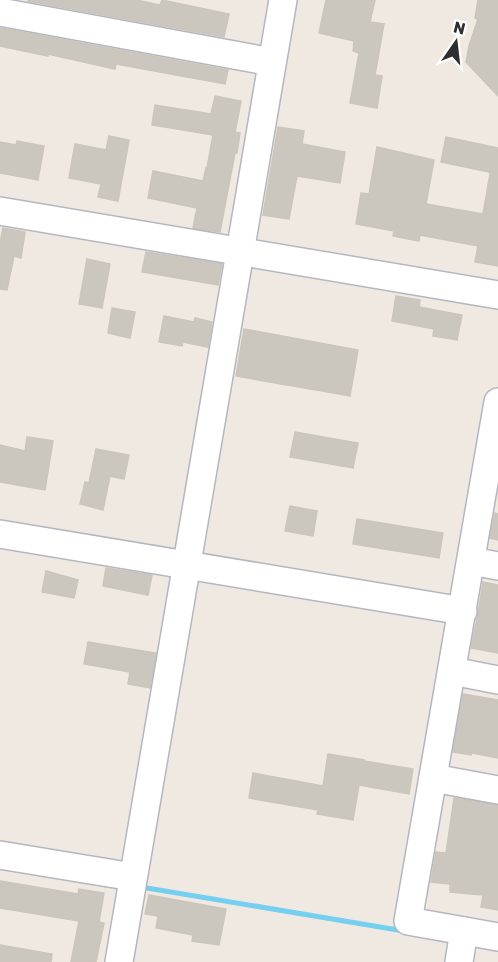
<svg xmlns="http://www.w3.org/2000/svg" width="498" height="962" viewBox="0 0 498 962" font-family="Rubik,sans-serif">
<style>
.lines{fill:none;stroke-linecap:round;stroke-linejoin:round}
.stream{stroke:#75cff0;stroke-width:5}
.building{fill:#cbc7bf;stroke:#cbc5ba;stroke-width:1.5}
.minor-casing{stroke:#b4b7c1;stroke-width:30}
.minor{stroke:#fff;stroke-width:27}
</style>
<rect width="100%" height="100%" fill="#efe9e1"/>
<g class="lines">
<polyline class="stream" points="141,887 404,931"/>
</g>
<g class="building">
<polygon points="29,0 136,0 160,5 162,0 229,14 224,37 28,1"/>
<polygon points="326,0 375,0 370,22 384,24 375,75 382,76 377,108 350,103 359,53 353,51 354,41 319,33"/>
<polygon points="478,0 498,0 498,96 466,62 469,46 478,19 475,18"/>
<polygon points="0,28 228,70 225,84 116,64 115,69 48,54 48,56 0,46"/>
<polygon points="215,96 241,101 235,132 240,133 237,153 235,153 220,232 193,228 197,208 148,198 153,171 203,181 206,168 207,168 213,135 152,125 155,105 211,114"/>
<polygon points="278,127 304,131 302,144 345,152 340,183 297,176 289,219 263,215"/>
<polygon points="109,136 129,140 118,201 98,197 101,184 69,178 75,144 106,150"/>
<polygon points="446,137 498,148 498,174 441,162"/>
<polygon points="17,141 44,146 38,180 0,173 0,142 16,145"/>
<polygon points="377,147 434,160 426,204 483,214 490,174 498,174 498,266 475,262 478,246 420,235 419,241 393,236 394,231 356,224 361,193 369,194"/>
<polygon points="3,228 25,232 21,258 14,256 7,290 0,289 0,243"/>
<polygon points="146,252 222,264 218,285 142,272"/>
<polygon points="87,259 110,264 102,308 79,304"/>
<polygon points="396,296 420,300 419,307 462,315 457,340 433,336 434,329 392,321"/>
<polygon points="112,308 135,312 130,338 108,333"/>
<polygon points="164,316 194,322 195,318 212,322 208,347 183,342 182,346 159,342"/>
<polygon points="244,329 358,350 350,396 236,376"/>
<polygon points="295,432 358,443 353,468 290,457"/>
<polygon points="27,437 53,441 45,490 0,482 0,445 25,451"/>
<polygon points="96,449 129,455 124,479 110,476 103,510 80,504 85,482 89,483"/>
<polygon points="290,506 317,511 313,536 285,531"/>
<polygon points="495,513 498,514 498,540 490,538"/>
<polygon points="357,519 443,533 439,558 353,544"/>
<polygon points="106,568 152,575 148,595 103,586"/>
<polygon points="46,571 78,580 74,598 42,592"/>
<polygon points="483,582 498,585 498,653 471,648 478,614"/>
<polygon points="88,642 156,653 150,688 128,684 130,672 84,664"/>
<polygon points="463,694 498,700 498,758 472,753 471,755 453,752"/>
<polygon points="328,754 364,760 364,761 413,769 409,794 359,785 353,820 317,814 318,810 249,798 253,773 323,786"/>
<polygon points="454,798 498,805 498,910 481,907 483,895 450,892 450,884 431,882 436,852 446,853"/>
<polygon points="0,881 78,894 79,889 104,893 99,922 104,923 96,962 71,962 79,921 0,908"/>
<polygon points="149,895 226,909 219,945 192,941 193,935 156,928 158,916 145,914"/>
<polygon points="0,945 52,954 51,962 0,962"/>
</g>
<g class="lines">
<defs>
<g id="minor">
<polyline points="0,12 272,62"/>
<polyline points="0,211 498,295"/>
<polyline points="498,402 408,921 498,937"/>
<polyline points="0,534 463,611"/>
<polyline points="471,561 498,566"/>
<polyline points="452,671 498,680"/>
<polyline points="433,778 498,790"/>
<polyline points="0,855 133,877"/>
<polyline points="119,962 283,0"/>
<polyline points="459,962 464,931"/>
</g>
</defs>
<use href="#minor" class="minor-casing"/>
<use href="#minor" class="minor"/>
</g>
<g transform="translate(456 42) rotate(14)" stroke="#ffffff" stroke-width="4.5" paint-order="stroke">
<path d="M0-4.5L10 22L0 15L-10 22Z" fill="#2e2e2e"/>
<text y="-9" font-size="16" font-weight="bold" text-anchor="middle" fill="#2e2e2e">N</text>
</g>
</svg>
